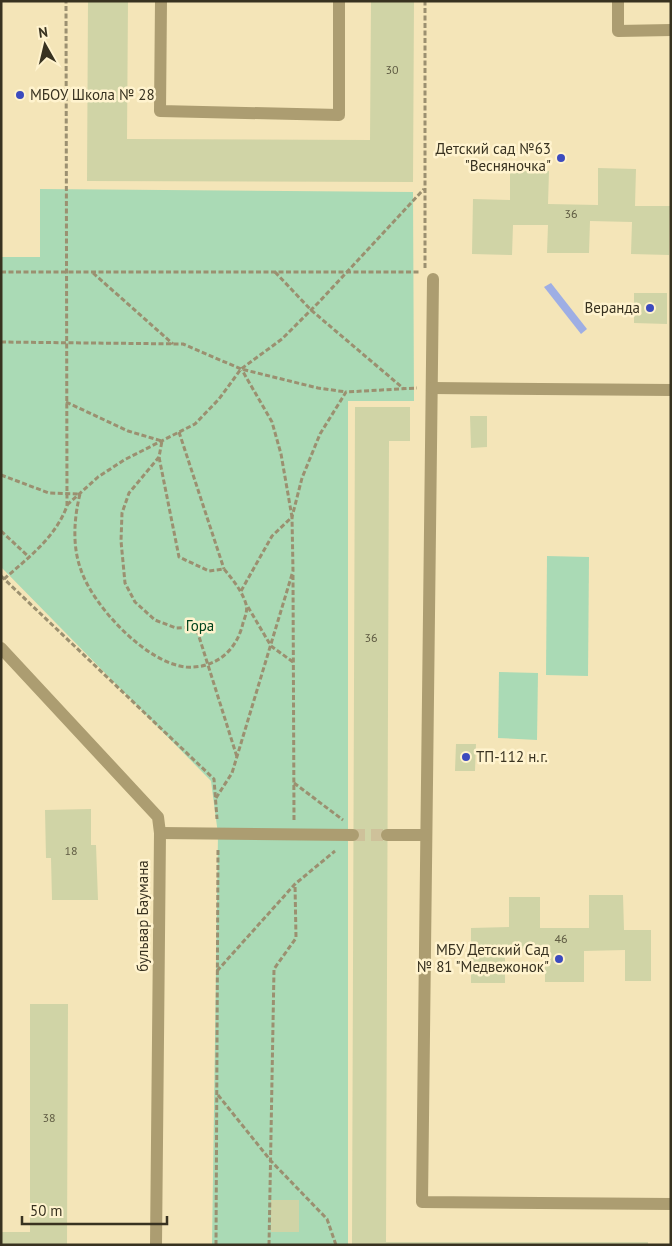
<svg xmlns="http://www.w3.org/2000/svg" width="672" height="1246" viewBox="0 0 672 1246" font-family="'PT Sans',sans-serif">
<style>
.green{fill:#aadab5}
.water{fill:#9eaee4}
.building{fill:#d0d4a6}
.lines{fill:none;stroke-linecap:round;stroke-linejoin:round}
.minor-tunnel{stroke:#cec19a;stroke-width:12;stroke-dasharray:12 6;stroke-linecap:butt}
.path{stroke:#9b9070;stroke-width:3;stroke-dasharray:5 2.5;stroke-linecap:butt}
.minor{stroke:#ac9d71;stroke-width:12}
.poi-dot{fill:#3c4bbe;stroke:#fff3ce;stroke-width:2}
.labels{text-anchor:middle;stroke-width:5;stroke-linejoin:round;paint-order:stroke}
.number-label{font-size:12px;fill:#5e5a42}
.poi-label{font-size:15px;fill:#383220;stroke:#fff3ce;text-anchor:end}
.park-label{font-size:15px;fill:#00421d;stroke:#fff3ce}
.street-label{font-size:15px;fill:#383220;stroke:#fff3ce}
</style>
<rect width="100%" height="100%" fill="#f4e5b8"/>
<g class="green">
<polygon points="40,189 413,192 414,401 348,401 348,1245 212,1245 218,834 211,781 1,567 1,257 40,257"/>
<polygon points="547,556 589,557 588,676 546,675"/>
<polygon points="499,672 538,673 537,740 498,738"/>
</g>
<polygon class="water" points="551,283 587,329 581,334 544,287"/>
<g class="building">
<polygon points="88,1 128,1 127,139 370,140 371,1 414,1 413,182 87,181"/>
<polygon points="598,168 636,169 635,206 670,206 669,255 631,254 632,222 590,221 589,253 547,253 548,225 513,225 512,255 472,254 473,199 510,200 510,170 549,171 548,204 598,205"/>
<polygon points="634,293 667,293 667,324 634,323"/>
<polygon points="355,407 410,407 410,441 389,441 386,1242 648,1242 648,1245 352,1245"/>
<polygon points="470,416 487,416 487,447 471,448"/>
<polygon points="456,744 476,744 475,771 455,771"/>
<polygon points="91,809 91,845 96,845 98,900 52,900 51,858 46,858 45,810"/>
<polygon points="589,895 623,895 624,930 651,930 651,981 625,981 625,950 584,951 584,982 545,982 545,948 505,949 505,983 471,983 471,928 509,927 509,897 540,897 540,928 589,928"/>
<polygon points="30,1004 68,1004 67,1245 1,1245 1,1232 30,1232"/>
<rect x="271" y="1200" width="28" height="32"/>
</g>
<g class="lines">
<polyline class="minor-tunnel" points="353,835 387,835"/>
<g class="path">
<polyline points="425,268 425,1"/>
<polyline points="1,272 419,272"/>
<polyline points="275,272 311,310 404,389"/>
<polyline points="93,273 173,344"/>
<polyline points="1,342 183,344 241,369 318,388 346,392"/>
<polyline points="66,402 128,431 162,441 159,457 129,493 122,513 121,541 125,583 135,602 155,620 176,628 196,627 237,757"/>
<polyline points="179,432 224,569"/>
<path d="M1 475 49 493 80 494C74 518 72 546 81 570 93 606 146 663 186 667 216 669 237 650 243 623 245 617 248 610 246 604 242 591 233 580 224 569L209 571 179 557 159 457"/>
<polyline points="67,505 98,477 124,460 195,424 219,399 241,369 282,339 319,302 424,189"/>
<polyline points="1,531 29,557"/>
<polyline points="293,575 294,821"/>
<polyline points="1,576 214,779 217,819"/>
<path d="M4 579C29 557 55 538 67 506L66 1"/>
<polyline points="241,591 272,536 292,517 281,454 272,422 242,370"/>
<polyline points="248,607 271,646 293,662"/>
<polyline points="294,783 343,820"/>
<polyline points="216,798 232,773 293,571 292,517 302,478 320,434 346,392 417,388"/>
<polyline points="217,971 295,884 335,851"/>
<polyline points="218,1095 271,1161 327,1219 336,1245"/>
<polyline points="216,1245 218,848"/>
<polyline points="269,1245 274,969 296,938 295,884"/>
</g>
<g class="minor">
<polyline points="161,1 160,111 339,115 339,1"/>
<polyline points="618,1 618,31 671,30"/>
<polyline points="433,279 422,1202 671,1204"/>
<polyline points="432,388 671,390"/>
<polyline points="1,648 158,817 160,833 156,1245"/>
<polyline points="160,833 353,835"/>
<polyline points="387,835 426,835"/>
</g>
</g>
<g class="poi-dot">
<circle cx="20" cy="95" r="5"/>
<circle cx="561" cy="158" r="5"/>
<circle cx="650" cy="308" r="5"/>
<circle cx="466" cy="757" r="5"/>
<circle cx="559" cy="959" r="5"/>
</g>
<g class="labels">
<g class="number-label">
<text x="392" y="74">30</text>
<text x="571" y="218">36</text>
<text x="371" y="642">36</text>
<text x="71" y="855">18</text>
<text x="561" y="943">46</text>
<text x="49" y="1122">38</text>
</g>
<g class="poi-label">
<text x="30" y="100" text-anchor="start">МБОУ Школа № 28</text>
<text x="551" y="154">Детский сад №63<tspan x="551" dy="17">"Весняночка"</tspan></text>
<text x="640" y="313">Веранда</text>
<text x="476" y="762" text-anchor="start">ТП-112 н.г.</text>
<text x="549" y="955">МБУ Детский Сад<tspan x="549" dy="17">№ 81 "Медвежонок"</tspan></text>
</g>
<g class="park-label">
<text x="200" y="631">Гора</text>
</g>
<g class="street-label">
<text transform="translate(143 916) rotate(-90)" y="5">бульвар Баумана</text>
</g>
</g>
<rect width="672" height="1246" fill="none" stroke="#383220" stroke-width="5"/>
<g transform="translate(45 45) rotate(352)" stroke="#fff3ce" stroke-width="4" paint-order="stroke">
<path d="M0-4L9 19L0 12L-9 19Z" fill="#383220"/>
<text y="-8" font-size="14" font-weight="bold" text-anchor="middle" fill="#383220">N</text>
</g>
<path d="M22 1216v8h145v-8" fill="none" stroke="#383220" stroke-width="2.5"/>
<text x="30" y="1216" font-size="15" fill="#383220" stroke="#fff3ce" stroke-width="4" paint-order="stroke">50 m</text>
</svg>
